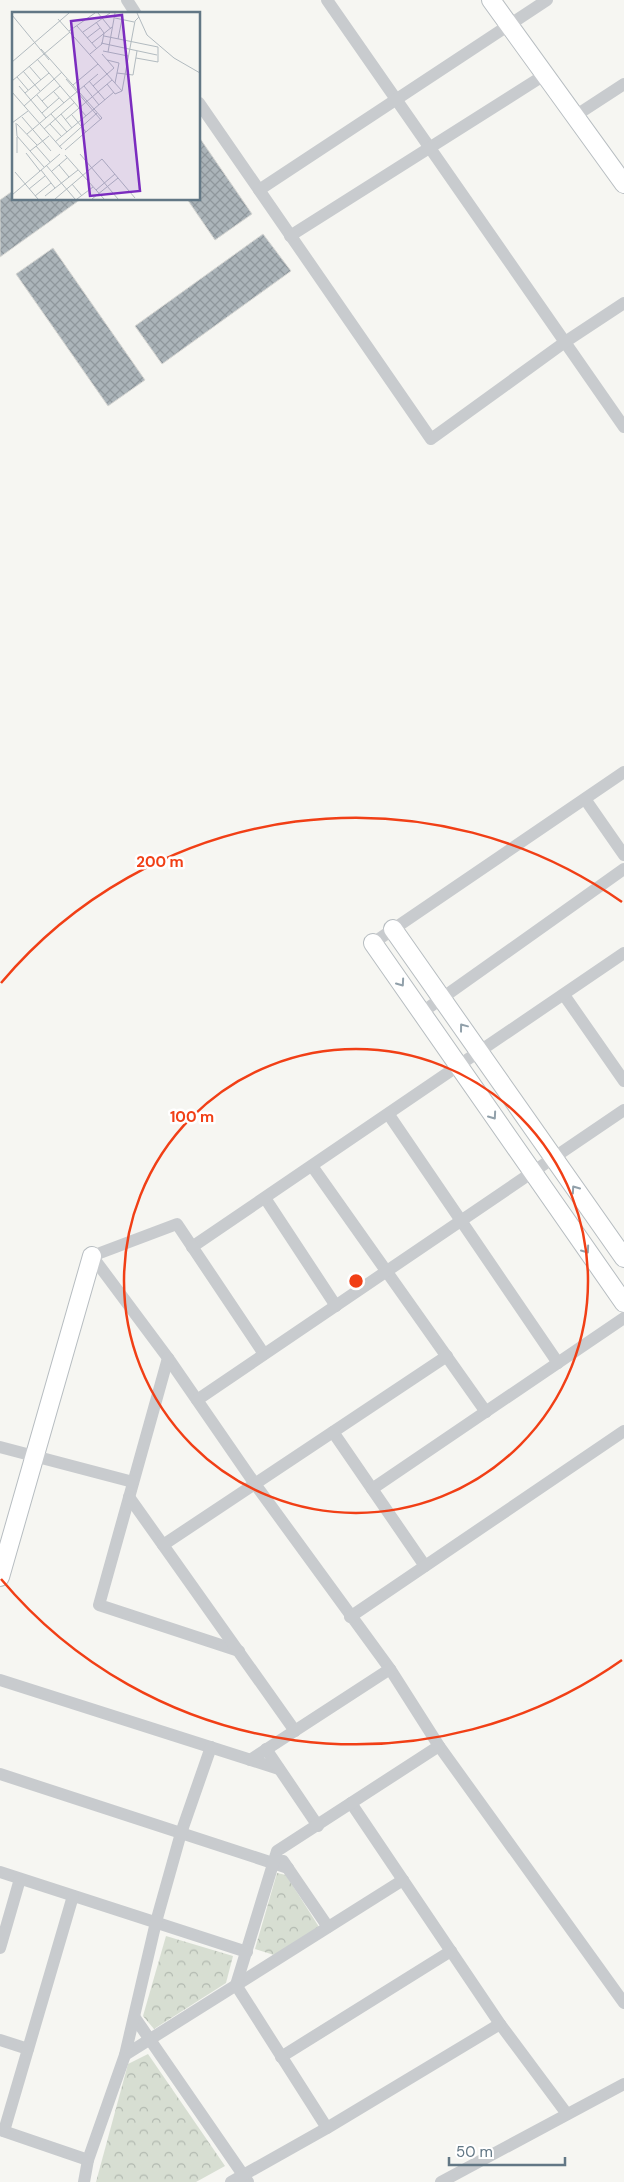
<svg xmlns="http://www.w3.org/2000/svg" width="624" height="2182" viewBox="0 0 624 2182" font-family="'DM Sans',sans-serif">
<style>
.park{fill:url(#park-crowns)}
.building{fill:url(#building-cross-hatch);stroke:#d7d7d4}
.lines{fill:none;stroke-linecap:round;stroke-linejoin:round}
.secondary-casing{stroke:#b7bdc1;stroke-width:20}
.street{stroke:#c8cbce;stroke-width:12}
.secondary{stroke:#fff;stroke-width:18}
.oneway{stroke:#91a0aa}
.ring{fill:none;stroke:#f13f16;stroke-width:2.5}
.inset-road{fill:none;stroke:#b2bbc0;stroke-width:1}
.view{fill:#7b2cbf;fill-opacity:0.15;stroke:#7b2cbf;stroke-width:2.5}
.inset-edge{fill:none;stroke:#627785;stroke-width:2.5}
.centre{fill:#f13f16;stroke:#fff;stroke-width:2.5}
.ring-label{font-size:15px;text-anchor:middle;font-weight:bold;fill:#f13f16;stroke:#fff;stroke-width:5;stroke-linejoin:round;paint-order:stroke}
</style>
<defs>
<pattern id="park-crowns" width="20" height="18" patternUnits="userSpaceOnUse" patternTransform="scale(1.25)"><rect width="20" height="18" fill="#d7ded2"/><path d="M2 6a3 3 0 1 1 6 0M12 15a3 3 0 1 1 6 0" fill="none" stroke="#b2b9b0"/></pattern>
<pattern id="building-cross-hatch" width="8" height="8" patternUnits="userSpaceOnUse" patternTransform="scale(1.25)"><rect width="8" height="8" fill="#abb4b9"/><path d="M0 0l8 8M0 8l8-8" fill="none" stroke="#8f979c"/></pattern>
</defs>
<rect width="100%" height="100%" fill="#f6f6f2"/>
<g class="park">
<polygon points="277,1873 286,1875 319,1927 274,1955 255,1949"/>
<polygon points="166,1936 233,1956 226,1983 154,2029 143,2016"/>
<polygon points="148,2054 225,2166 196,2182 96,2182 128,2064"/>
</g>
<g class="building">
<polygon points="199,137 252,214 215,240 187,199 199,199"/>
<polygon points="14,190 14,199 81,199 0,257 0,200"/>
<polygon points="263,234 291,271 162,364 135,326"/>
<polygon points="53,248 145,380 108,406 16,274"/>
</g>
<g class="lines">
<defs>
<g id="secondary">
<polyline points="491,0 624,184"/>
<polyline points="393,929 624,1258"/>
<polyline points="373,943 624,1303"/>
<polyline points="0,1577 92,1256"/>
</g>
</defs>
<use href="#secondary" class="secondary-casing"/>
<g class="street">
<polyline points="127,0 136,14"/>
<polyline points="327,0 624,427"/>
<polyline points="199,103 431,439 565,342 624,303"/>
<polyline points="575,116 624,84"/>
<polyline points="259,190 547,0"/>
<polyline points="290,236 546,74"/>
<polyline points="585,799 624,855"/>
<polyline points="373,943 624,772"/>
<polyline points="564,995 624,1081"/>
<polyline points="421,1013 624,869"/>
<polyline points="389,1115 558,1363"/>
<polyline points="312,1166 486,1412"/>
<polyline points="265,1198 336,1306"/>
<polyline points="192,1247 624,953"/>
<polyline points="264,1354 177,1224 92,1256 168,1358 255,1484 390,1669 439,1746 624,2003"/>
<polyline points="168,1358 99,1605 239,1651"/>
<polyline points="197,1400 624,1110"/>
<polyline points="333,1432 425,1566"/>
<polyline points="0,1447 133,1482"/>
<polyline points="372,1489 624,1318"/>
<polyline points="129,1497 295,1731"/>
<polyline points="163,1545 447,1356"/>
<polyline points="350,1617 624,1431"/>
<polyline points="0,1680 279,1769"/>
<polyline points="266,1749 318,1826"/>
<polyline points="250,1760 390,1669"/>
<polyline points="0,1774 288,1868"/>
<polyline points="351,1803 500,2024 567,2114"/>
<polyline points="283,1861 328,1927"/>
<polyline points="0,1872 247,1952"/>
<polyline points="0,1948 20,1879"/>
<polyline points="135,2018 248,2182"/>
<polyline points="0,2040 28,2049"/>
<polyline points="125,2055 403,1880"/>
<polyline points="281,2057 451,1951"/>
<polyline points="327,2128 236,1985 277,1851 439,1746"/>
<polyline points="0,2130 88,2160"/>
<polyline points="4,2131 73,1896"/>
<polyline points="84,2182 88,2160 125,2055 156,1922 181,1833 211,1747"/>
<polyline points="231,2182 327,2128 500,2024"/>
<polyline points="441,2182 624,2084"/>
</g>
<use href="#secondary" class="secondary"/>
</g>
<defs><path id="oneway-chevron" d="M-2-3.5L2.5 0L-2 3.5" fill="none" stroke-width="1.6" stroke-linecap="round" stroke-linejoin="round" transform="scale(1.25)"/></defs>
<g class="oneway">
<use href="#oneway-chevron" transform="translate(401 983) rotate(55)"/>
<use href="#oneway-chevron" transform="translate(463 1027) rotate(-127)"/>
<use href="#oneway-chevron" transform="translate(493 1116) rotate(55)"/>
<use href="#oneway-chevron" transform="translate(575 1189) rotate(-125)"/>
<use href="#oneway-chevron" transform="translate(586 1250) rotate(55)"/>
</g>
<g class="ring">
<circle cx="356" cy="1281" r="232"/>
<path d="M622 1660A463 463 0 0 1 1 1579M1 983A463 463 0 0 1 622 902"/>
</g>
<g transform="translate(12 12)">
<rect width="188" height="188" fill="#f6f6f2"/>
<path class="inset-road" d="M86 1 99 17M125 1 135 23 162 46 188 61M0 3 37 48M103 6 122 10M46 7 110 79M65 14 85 37M57 19 83 1M71 20 98 1M92 24 146 35V50L124 46M75 26 88 16M106 27 110 7M80 31 100 15M89 31 145 43M29 37 90 106 53 138M91 39 116 44M96 40 103 1M78 42 90 32 92 21 84 10M90 42 102 56M25 47 74 104M95 48 107 51 103 71M0 50 57 1M17 54 29 68M11 59 28 79M105 61 121 63 125 39M5 65 16 78M54 67 89 108M0 69 58 20M77 69 93 88M95 72 103 82 110 79M61 73 86 52M7 74 34 106M72 74 87 93M81 74 102 56M41 79 52 91M110 79 123 9 127 5M0 80 50 137M13 81 37 61M25 83 36 96M30 89 48 74M12 94 50 60M30 101 47 86M39 102 55 120M49 102 60 116M60 103 74 120M10 105 39 139M53 108 100 68M0 111 16 99M4 111 5 124 32 155M5 112 25 133M38 112 50 125M32 117 63 90M15 122 86 62M5 125V141M43 130 102 80M24 134 38 150M47 135 85 101M18 139 37 124M14 141 28 159M68 142 106 187M53 143 92 187M34 153 63 187M47 153 57 165M29 158 43 176M40 159 55 146M3 160 26 187M60 172 70 184M17 177 33 164M84 178 103 162M0 183 48 142M23 184 39 171M33 184 66 158M43 187 90 147 123 186M65 187 81 175M80 187 106 166"/>
<path class="view" d="M110 3 128 179 78 184 59 9Z"/>
<rect width="188" height="188" class="inset-edge"/>
</g>
<circle cx="356" cy="1281" r="8" class="centre"/>
<g class="ring-label">
<text x="160" y="867">200 m</text>
<text x="192" y="1122">100 m</text>
</g>
<path d="M449 2157v8h116v-8" fill="none" stroke="#627785" stroke-width="2.5"/>
<text x="456" y="2157" font-size="15" fill="#627785" stroke="#ffffff" stroke-width="4" paint-order="stroke">50 m</text>
</svg>
